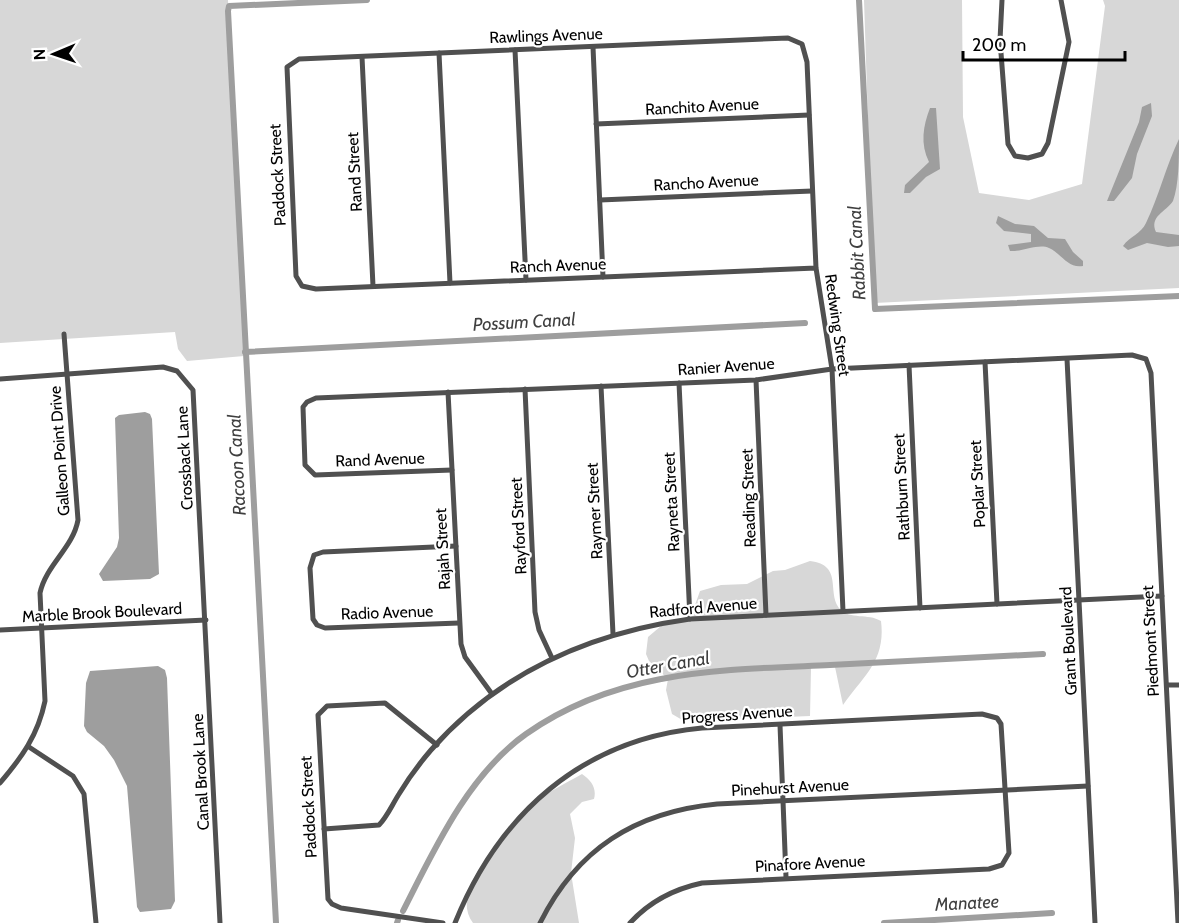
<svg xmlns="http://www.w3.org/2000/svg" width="1179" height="923" viewBox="0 0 1179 923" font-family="Cabin,sans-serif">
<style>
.green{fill:#d7d7d7}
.water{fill:#9e9e9e}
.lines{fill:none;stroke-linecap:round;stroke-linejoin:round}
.canal{stroke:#9e9e9e;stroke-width:6}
.minor{stroke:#505050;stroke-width:5}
.labels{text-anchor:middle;stroke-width:4.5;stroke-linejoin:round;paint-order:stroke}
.street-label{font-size:16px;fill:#000;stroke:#fff}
.water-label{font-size:18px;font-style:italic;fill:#3f3f3f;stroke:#fff}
</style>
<rect width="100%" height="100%" fill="#fff"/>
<g class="green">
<polygon points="0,0 228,0 244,356 187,361 178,349 175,332 0,343"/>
<polygon points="864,0 962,0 963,117 979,193 1029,200 1082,184 1105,6 1103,0 1179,0 1179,288 874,303"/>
<path d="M810 561C844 565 826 593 840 609 850 620 868 613 881 621 886 661 863 676 843 705L835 667 811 668 810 716 693 721H684L672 714 666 690 668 679 649 661 646 654 648 637 661 626 690 619 700 591 721 585 747 584 773 571 785 570Z"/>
<path d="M582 774C591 780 597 788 594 799L582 802 570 814 575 838 571 873 579 923H473C451 893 492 852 510 831 518 822 525 811 534 803 548 792 566 783 582 774Z"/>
</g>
<g class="water">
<polygon points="1151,103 1152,116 1137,154 1132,178 1114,201 1107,201 1139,122 1142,107"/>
<path d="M930 108H936L940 169 926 177 910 193H904L905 185 929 162C920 144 923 126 930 108Z"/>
<path d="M1179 139C1179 158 1179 185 1173 201 1166 212 1149 216 1156 232L1179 235V246L1168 247 1147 243 1128 250 1123 246C1130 236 1141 234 1146 223 1159 196 1166 166 1179 139Z"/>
<path d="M998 216 1015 224 1034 226 1048 238 1065 239 1073 252 1083 261V266C1068 269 1061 253 1049 248 1039 243 1022 252 1010 251L1008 245 1031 242V234L1004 231 996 223Z"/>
<polygon points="145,412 150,414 152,419 159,574 150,579 103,581 99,574 117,547 119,538 115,418 119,415"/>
<polygon points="158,666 165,670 167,678 175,901 171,909 140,912 137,907 127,786 114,760 104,746 87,732 84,726 86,683 90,671"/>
</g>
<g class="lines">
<g class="canal">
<polyline points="859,0 875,309 1179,296"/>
<polyline points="245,352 805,323"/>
<path d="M403 911C434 850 468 775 526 734 618 669 722 670 830 665 901 661 972 658 1043 654"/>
<polyline points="276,923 228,11 229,6 367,0"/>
<polyline points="397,923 398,920"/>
<polyline points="884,923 1052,913"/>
</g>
<g class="minor">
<polyline points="1002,0 1000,40 1008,144 1015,156 1028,158 1042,154 1048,143 1069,42 1061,0"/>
<polyline points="593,47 603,277"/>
<polyline points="515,50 526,280"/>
<polyline points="439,53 450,283"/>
<polyline points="362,57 373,286"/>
<polyline points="596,124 809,115"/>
<polyline points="600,200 812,191"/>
<polyline points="816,268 316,289 302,286 296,276 287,67 299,59 788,38 802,44 807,62 816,268 832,369 843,611"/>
<polyline points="1067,359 1095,923"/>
<polyline points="985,362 997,604"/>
<polyline points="909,365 920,608"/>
<polyline points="0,379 163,367 177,371 193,390 220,923"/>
<polyline points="756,380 766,615"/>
<polyline points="679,383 690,619"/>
<polyline points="601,386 613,634"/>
<polyline points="525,389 535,612 539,630 552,658"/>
<polyline points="448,392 461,644 465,657 492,694"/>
<polyline points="452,470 315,475 305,465 303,407 307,402 316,398 756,380 832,369 1132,355 1146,359 1151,373 1178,923"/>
<polyline points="456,546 323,552 314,555 310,568 313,619 317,625 325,628 459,623"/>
<polyline points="0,630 206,620"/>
<polyline points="1167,685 1179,685"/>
<polyline points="780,725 786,877"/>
<polyline points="437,745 385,703 327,706 318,715 328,899 332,904 341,908 443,923"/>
<polyline points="29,747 73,776 84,794 96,923"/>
<path d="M0 783C22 757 38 735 45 701L40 593C46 565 73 548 78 520L64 334"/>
<path d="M324 829 379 825C387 817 392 805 399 794 408 779 419 764 431 750 499 673 590 633 690 619L1162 596"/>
<path d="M455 923C499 814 582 739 702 728L982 714 997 718 1001 724 1009 853 1002 865 989 869 702 883C674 889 650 901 630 923"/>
<path d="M540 923C577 849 635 812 717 804L1088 786"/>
</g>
</g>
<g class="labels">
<g class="street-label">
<text transform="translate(546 35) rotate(-2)" y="6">Rawlings Avenue</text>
<text transform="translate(702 106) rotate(-3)" y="6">Ranchito Avenue</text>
<text transform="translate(354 172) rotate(-93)" y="6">Rand Street</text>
<text transform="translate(277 175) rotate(-93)" y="6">Paddock Street</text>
<text transform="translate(706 182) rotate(-3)" y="6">Rancho Avenue</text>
<text transform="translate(558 265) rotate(-2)" y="6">Ranch Avenue</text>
<text transform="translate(838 325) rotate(82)" y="6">Redwing Street</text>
<text transform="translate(726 366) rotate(-4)" y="6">Ranier Avenue</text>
<text transform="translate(59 451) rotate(-94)" y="6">Galleon Point Drive</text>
<text transform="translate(184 458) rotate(-93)" y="6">Crossback Lane</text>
<text transform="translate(380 459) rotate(-2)" y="6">Rand Avenue</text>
<text transform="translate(977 484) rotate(-93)" y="6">Poplar Street</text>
<text transform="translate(901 487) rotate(-93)" y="6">Rathburn Street</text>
<text transform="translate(748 498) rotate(-92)" y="6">Reading Street</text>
<text transform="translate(671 502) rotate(-93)" y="6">Rayneta Street</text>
<text transform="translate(594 511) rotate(-93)" y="6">Raymer Street</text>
<text transform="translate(518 526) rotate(-93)" y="6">Rayford Street</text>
<text transform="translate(442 549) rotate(-93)" y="6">Rajah Street</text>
<text transform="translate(703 607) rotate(-5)" y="6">Radford Avenue</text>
<text transform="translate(102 612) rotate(-3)" y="6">Marble Brook Boulevard</text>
<text transform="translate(387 612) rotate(-2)" y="6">Radio Avenue</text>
<text transform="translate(1068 641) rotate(-93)" y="6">Grant Boulevard</text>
<text transform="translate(1150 641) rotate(-93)" y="6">Piedmont Street</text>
<text transform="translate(737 714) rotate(-4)" y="6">Progress Avenue</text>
<text transform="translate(200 772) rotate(-93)" y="6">Canal Brook Lane</text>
<text transform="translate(790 787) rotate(-3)" y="6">Pinehurst Avenue</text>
<text transform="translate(308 807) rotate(-93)" y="6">Paddock Street</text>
<text transform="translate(810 863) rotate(-3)" y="6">Pinafore Avenue</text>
</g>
<g class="water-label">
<text transform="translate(857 253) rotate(-93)" y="6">Rabbit Canal</text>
<text transform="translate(524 322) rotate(-3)" y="6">Possum Canal</text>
<text transform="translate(237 465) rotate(-93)" y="6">Racoon Canal</text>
<text transform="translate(668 665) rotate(-10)" y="6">Otter Canal</text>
<text transform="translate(967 903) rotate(-3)" y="6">Manatee</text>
</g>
</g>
<g transform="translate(54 54) rotate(268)" stroke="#ffffff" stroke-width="4.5" paint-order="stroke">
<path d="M0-4.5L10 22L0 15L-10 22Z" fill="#000000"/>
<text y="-9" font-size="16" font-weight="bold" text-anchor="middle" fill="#000000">N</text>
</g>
<path d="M963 51v9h162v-9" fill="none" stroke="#000000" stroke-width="3"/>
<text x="972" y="51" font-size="18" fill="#000000" stroke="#ffffff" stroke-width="4.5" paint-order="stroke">200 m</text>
</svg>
